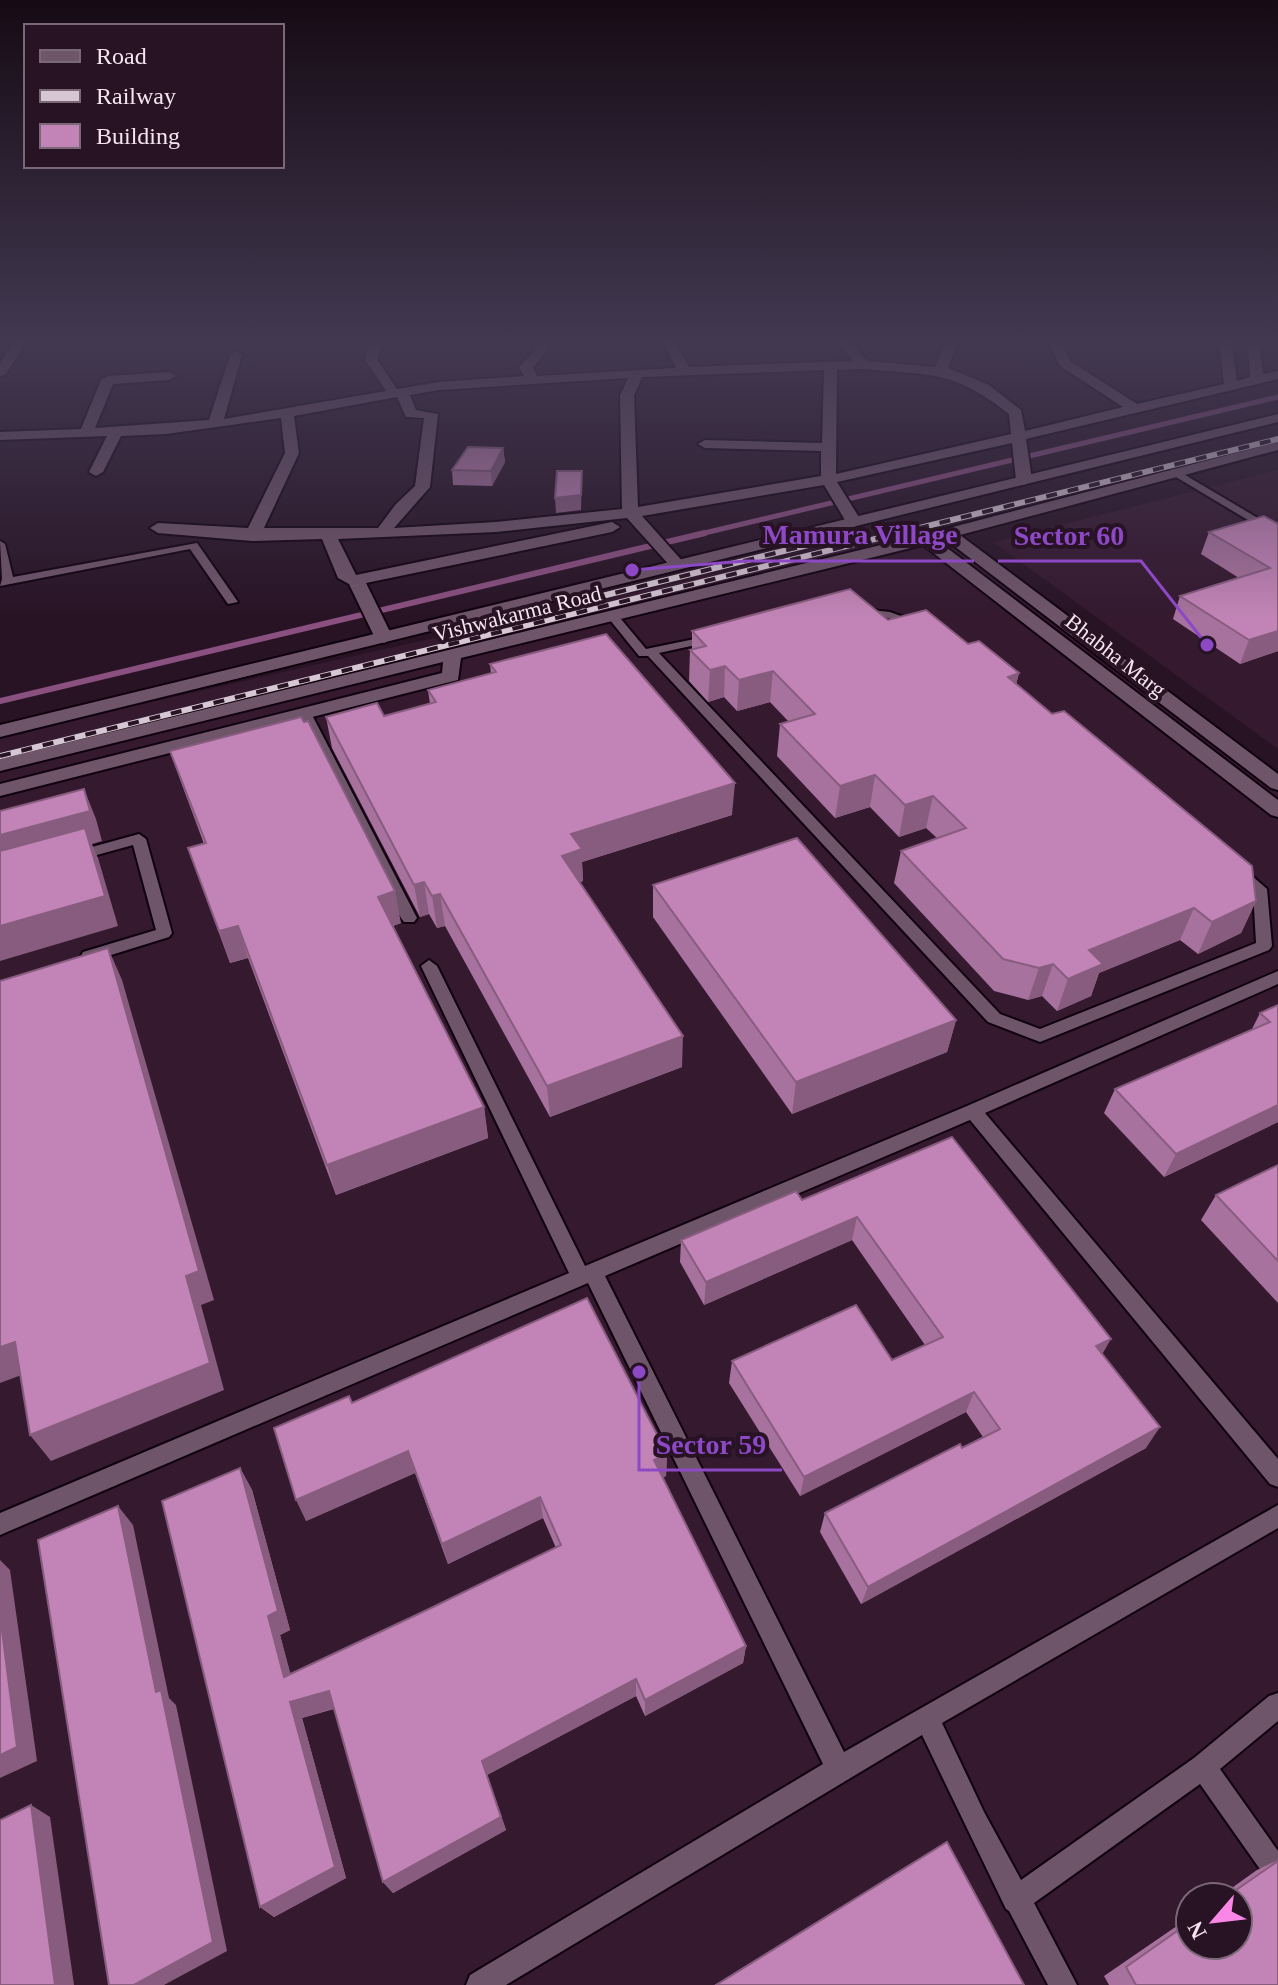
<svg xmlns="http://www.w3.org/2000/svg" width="1278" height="1985" viewBox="0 0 1278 1985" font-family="'Times New Roman',serif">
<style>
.built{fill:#34192f;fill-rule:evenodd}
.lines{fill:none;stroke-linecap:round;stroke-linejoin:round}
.stream-far1{stroke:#8a5080;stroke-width:5}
.stream{stroke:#8a5080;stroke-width:6}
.lane-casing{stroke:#10010e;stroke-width:4}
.street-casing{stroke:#10010e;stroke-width:4}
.secondary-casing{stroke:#10010e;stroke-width:4}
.lane{fill:#6f556a;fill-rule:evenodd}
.street{fill:#6f556a;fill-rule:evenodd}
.secondary{fill:#6f556a;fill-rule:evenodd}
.rail-casing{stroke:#d7c7d4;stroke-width:6}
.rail{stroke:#281325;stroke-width:4;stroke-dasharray:11;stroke-linecap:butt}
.wall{fill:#a7729d}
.shaded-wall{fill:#885c7f}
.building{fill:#c284b6;stroke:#885c7f;stroke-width:2}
.labels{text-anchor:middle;stroke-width:8;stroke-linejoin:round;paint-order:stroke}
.far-street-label{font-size:22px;fill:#f4e5f1;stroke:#281325}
.leader{fill:none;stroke:#8d48c6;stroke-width:3}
.callout-dot{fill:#8d48c6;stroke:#281325;stroke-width:3}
.callout-label{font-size:28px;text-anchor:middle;font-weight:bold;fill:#8d48c6;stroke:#281325;stroke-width:8;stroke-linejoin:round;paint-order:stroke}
</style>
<rect width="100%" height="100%" fill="#281325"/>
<g class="built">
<polygon points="1278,470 1278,749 993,542"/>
<path d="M938 524 1278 780V1985H0V736ZM1190 1897H1238V1945H1190Z"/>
</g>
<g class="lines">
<polyline class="stream-far1" points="696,535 1278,397"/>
<polyline class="stream" points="0,701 705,533"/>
<defs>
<g id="lane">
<polygon points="1175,469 1278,530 1278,538 1171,474 1171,470"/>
<polygon points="0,541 5,544 13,577 197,543 238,602 228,604 190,549 0,586 2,579"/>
<polygon points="862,609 890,612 923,624 917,628 885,617 858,614 856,612"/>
<polygon points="612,612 616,613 646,649 714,635 714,641 659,653 1000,1014 1040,1029 1256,943 1253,891 1231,871 1238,866 1243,868 1267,889 1272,946 1269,950 1040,1042 988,1022 648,656 639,656 606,615"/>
<polygon points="305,709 311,713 417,918 414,922 404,922 401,918 299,713"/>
<polygon points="139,834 146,839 172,933 169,937 95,960 83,960 81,956 83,952 156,930 133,845 75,861 68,856 70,853"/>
<polygon points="429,960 437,966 585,1266 967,1106 1278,971 1278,984 985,1113 1278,1459 1278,1487 1270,1484 970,1120 605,1276 844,1752 1278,1505 1278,1528 942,1723 984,1812 1021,1880 1194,1758 1269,1696 1278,1693 1278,1721 1220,1769 1278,1851 1278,1886 1269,1882 1200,1784 1034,1903 1077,1985 1048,1985 1009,1911 1006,1909 922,1735 506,1985 466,1985 470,1975 823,1764 588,1283 0,1535 0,1513 569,1273 421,966"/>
</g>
<g id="street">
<polygon points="15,341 28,341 5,375 0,376 0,363"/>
<path d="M371 341H383L377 360 397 389 439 382 524 376 519 367 535 350 537 341H549L547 351 533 367 537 376 676 368 663 341H675L689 367 853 361 837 341H850L867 361 935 367 946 341H958L948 368 989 385 1021 410 1025 431 1123 407 1060 366 1048 341H1060L1070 361 1137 404 1224 384 1219 341H1231L1237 381 1250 377 1248 346 1254 342 1260 346 1263 374 1278 371V379L1026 439 1032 480 1024 485 1016 480 1012 443 837 482 862 522 854 527 848 525 824 485 642 516 685 564 677 569 671 567 627 518 496 532 338 539 356 575 612 522 620 527 612 532 366 583 393 638 384 643 375 638 349 584 338 578 322 539 252 541 158 533 150 528 158 523 248 528 285 453 281 418 166 434 121 436 103 472 96 476 89 472 107 436 0 440V432L81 429 101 380 108 376 169 372 176 376 169 380 113 384 95 428 209 420 230 355 236 351 242 355 224 419 386 391 365 360ZM863 369C931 375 953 370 1009 414L1011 434 836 474 837 370ZM824 370 822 443 705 440 698 444 705 448 821 451V476L638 507 634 396 642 377ZM628 378 620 396 622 509 496 522 394 528 430 487 438 414 416 410 410 395 439 390ZM397 397 406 417 424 418 415 486 396 504 378 528H264L299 453 294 416Z"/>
</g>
<g id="secondary">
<polygon points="1278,414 1278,422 0,737 0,725"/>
<polygon points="1278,442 1278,450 960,535 1278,774 1278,790 1271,788 945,539 938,541 1278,800 1278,817 1271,815 923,545 461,658 458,680 0,796 0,784 442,673 443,662 0,771 0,759 922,535"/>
</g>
</defs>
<use href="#lane" class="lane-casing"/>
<use href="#street" class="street-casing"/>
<use href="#secondary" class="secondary-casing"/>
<use href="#lane" class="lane"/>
<use href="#street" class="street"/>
<use href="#secondary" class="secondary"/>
<defs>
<g id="rail">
<polyline points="594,598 812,544"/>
<polyline points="0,756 1278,439"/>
</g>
</defs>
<use href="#rail" class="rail-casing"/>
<use href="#rail" class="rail"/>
</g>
<g class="wall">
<polygon points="503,448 505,462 492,486 453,485 452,470"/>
<polygon points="1278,524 1278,651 1240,664 1173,619 1180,596 1239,578 1201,554 1209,532"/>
<polygon points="888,620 968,644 1019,673 1016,684 1256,901 1241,933 1198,954 1180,940 1099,973 1091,996 1057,1011 1042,996 1028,1000 994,991 894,883 901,851 937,838 926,828 899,837 870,807 835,818 777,756 780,724 789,722 770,702 737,711 724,697 708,702 689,681 690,650 692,649 692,631"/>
<polygon points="490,664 732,815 582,862 583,881 580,882 682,1067 550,1117 445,926 437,928 429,914 420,917 332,748 326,717 384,716 430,704 428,690 491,674"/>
<polygon points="170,751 401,923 393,926 484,1107 488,1138 336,1195 248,958 230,963 188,848 204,844 181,782"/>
<polygon points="653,885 956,1020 947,1052 792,1114 653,917"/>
<polygon points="1278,1005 1278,1122 1164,1177 1104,1113 1115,1089 1252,1029 1260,1013"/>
<polygon points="952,1137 1102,1354 1146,1448 861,1604 820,1532 825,1513 983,1437 966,1412 800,1496 729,1383 732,1361 892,1360 925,1345 852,1240 704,1305 680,1262 681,1240 802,1200"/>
<polygon points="1278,1165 1278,1303 1201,1220 1216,1195"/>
<polygon points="352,1403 667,1454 666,1476 662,1478 746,1646 743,1663 645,1716 636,1696 487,1775 506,1830 393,1893 383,1882 334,1709 302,1718 346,1878 274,1917 260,1907 240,1468 252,1490 290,1630 280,1635 290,1674 429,1609 556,1548 543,1518 448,1564 415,1473 306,1521"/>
<polygon points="1278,1860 1278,1985 1109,1985 1104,1976 1190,1917 1190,1945 1238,1897 1219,1897 1257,1870"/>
</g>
<g class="shaded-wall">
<polygon points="503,448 505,462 492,486 491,471"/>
<polygon points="582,471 581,510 556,513 555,498"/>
<polygon points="1278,631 1278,651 1240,664 1249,640"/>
<polygon points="725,666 724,697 708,702 710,670"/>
<polygon points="773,671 770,702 737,711 739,680"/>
<polygon points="1019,673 1011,704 1008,677"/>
<polygon points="875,775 870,807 835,818 840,786"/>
<polygon points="735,783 732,815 582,862 583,881 564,888 562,856 571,834"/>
<polygon points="84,789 96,819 102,841 92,844 98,858 118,926 0,961 0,835"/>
<polygon points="933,796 926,828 899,837 905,805"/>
<polygon points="424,882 429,914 420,917 414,885"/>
<polygon points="395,891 401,923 384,929 378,897"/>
<polygon points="440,894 445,926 437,928 432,896"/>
<polygon points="1256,901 1241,933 1198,954 1212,922"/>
<polygon points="1194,908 1180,940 1099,973 1091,996 1057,1011 1068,979 1089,950"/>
<polygon points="238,926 248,958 230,963 219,931"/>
<polygon points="108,948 122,980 214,1300 201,1305 224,1390 51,1461 30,1435 186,1276"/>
<polygon points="1053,964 1042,996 1028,1000 1039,968"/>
<polygon points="956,1020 947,1052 792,1114 796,1082"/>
<polygon points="683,1036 682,1067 550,1117 547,1086"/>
<polygon points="1278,1105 1278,1122 1164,1177 1176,1154"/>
<polygon points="484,1107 488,1138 336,1195 327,1165"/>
<polygon points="857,1217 852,1240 704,1305 706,1282"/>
<polygon points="1111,1339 1099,1360 1096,1346"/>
<polygon points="15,1342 35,1370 0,1383 0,1347"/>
<polygon points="974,1392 966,1412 800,1496 804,1477"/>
<polygon points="1160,1427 1146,1448 861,1604 868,1587"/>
<polygon points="408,1451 415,1473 306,1521 296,1500"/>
<polygon points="667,1454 666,1476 653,1482 654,1460"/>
<polygon points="240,1468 252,1490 290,1630 280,1635 296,1694 284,1677 268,1616"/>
<polygon points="540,1497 543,1518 448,1564 442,1544"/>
<polygon points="118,1506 133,1525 169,1698 176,1705 227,1951 164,1985 134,1985 156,1692"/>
<polygon points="0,1560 10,1570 37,1761 0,1778"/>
<polygon points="746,1646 743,1663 645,1716 645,1700"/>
<polygon points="636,1679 636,1696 487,1775 506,1830 393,1893 383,1882 482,1761"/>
<polygon points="329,1691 339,1707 302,1718 346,1878 274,1917 260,1907 290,1702"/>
<polygon points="31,1805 50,1817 74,1985 55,1985"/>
</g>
<g class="building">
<polygon points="468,447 503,448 491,471 452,470"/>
<polygon points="557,471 582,471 581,495 555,498"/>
<polygon points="1264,516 1278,524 1278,631 1249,640 1180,596 1270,568 1209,532"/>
<polygon points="850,589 888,620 926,610 968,644 979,641 1019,673 1008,677 1052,714 1064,711 1252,866 1256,901 1212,922 1194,908 1089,950 1103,964 1068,979 1053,964 1039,968 1003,959 901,851 966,828 933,796 905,805 875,775 840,786 780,724 815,714 773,671 739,680 725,666 710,670 690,650 706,646 692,631"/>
<polygon points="606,634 735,783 571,834 582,849 562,856 683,1036 547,1086 440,894 432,896 424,882 414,885 326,717 377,703 384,716 436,702 428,690 496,672 490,664"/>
<polygon points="301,717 304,722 308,721 395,891 378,897 484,1107 327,1165 238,926 219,931 188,848 206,843 170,751"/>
<polygon points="84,789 90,811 0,835 0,811"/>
<polygon points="85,828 105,896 0,926 0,851"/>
<polygon points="797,838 956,1020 796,1082 653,885"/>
<polygon points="108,948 199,1271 186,1276 210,1363 30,1435 15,1342 0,1347 0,981"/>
<polygon points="1278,1005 1278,1105 1176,1154 1115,1089 1270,1022 1260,1013"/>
<polygon points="952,1137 1111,1339 1096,1346 1160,1427 868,1587 825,1513 960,1444 962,1448 1000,1429 974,1392 804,1477 732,1361 856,1305 892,1360 943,1337 857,1217 706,1282 681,1240 796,1191 802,1200"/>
<polygon points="1278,1165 1278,1261 1216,1195"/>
<polygon points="587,1298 667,1454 654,1460 746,1646 645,1700 636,1679 482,1761 501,1817 383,1882 329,1691 290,1702 335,1867 260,1907 162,1501 240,1468 278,1611 268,1616 284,1677 429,1609 561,1545 540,1497 442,1544 408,1451 296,1500 274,1428 349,1396 352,1403"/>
<polygon points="118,1506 156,1692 161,1690 213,1942 134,1985 109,1985 38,1540"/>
<polygon points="0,1615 17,1747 0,1755"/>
<polygon points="31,1805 55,1985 0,1985 0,1820"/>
<polygon points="947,1842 1024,1985 716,1985"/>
<polygon points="1278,1861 1278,1985 1136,1985 1126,1967 1190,1922 1190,1945 1238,1945 1238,1897 1226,1897"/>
</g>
<linearGradient id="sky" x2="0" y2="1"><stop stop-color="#160a14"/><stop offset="0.55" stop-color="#423951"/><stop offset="1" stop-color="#423951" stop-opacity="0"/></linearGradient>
<rect width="1278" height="619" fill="url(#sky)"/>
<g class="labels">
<g class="far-street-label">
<text transform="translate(517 613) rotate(-14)" y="8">Vishwakarma Road</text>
<text transform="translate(1116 655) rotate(38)" y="8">Bhabha Marg</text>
</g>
</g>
<path class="leader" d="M632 570L746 561H974M1207 645L1141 561H998M639 1372L639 1470H782"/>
<g class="callout-dot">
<circle cx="632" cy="570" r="8"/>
<circle cx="1207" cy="645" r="8"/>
<circle cx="639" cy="1372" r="8"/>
</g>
<g class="callout-label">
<text x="860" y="544">Mamura Village</text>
<text x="1069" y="545">Sector 60</text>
<text x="711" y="1454">Sector 59</text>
</g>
<rect x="24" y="24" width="260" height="144" fill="#281325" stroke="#7a6777" stroke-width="2"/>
<rect x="40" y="50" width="40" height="12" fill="#6f556a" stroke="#7a6777" stroke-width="2"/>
<text x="96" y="64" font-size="24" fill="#f4e5f1">Road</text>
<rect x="40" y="90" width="40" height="12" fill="#d7c7d4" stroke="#7a6777" stroke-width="2"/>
<text x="96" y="104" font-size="24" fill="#f4e5f1">Railway</text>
<rect x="40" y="124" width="40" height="24" fill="#c284b6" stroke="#7a6777" stroke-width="2"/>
<text x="96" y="144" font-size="24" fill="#f4e5f1">Building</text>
<g transform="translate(1214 1921) rotate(242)"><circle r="38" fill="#281325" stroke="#7a6777" stroke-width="2"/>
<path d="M0-6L14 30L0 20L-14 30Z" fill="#fa87e7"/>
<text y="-12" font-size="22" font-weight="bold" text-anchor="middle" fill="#f4e5f1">N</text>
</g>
</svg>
